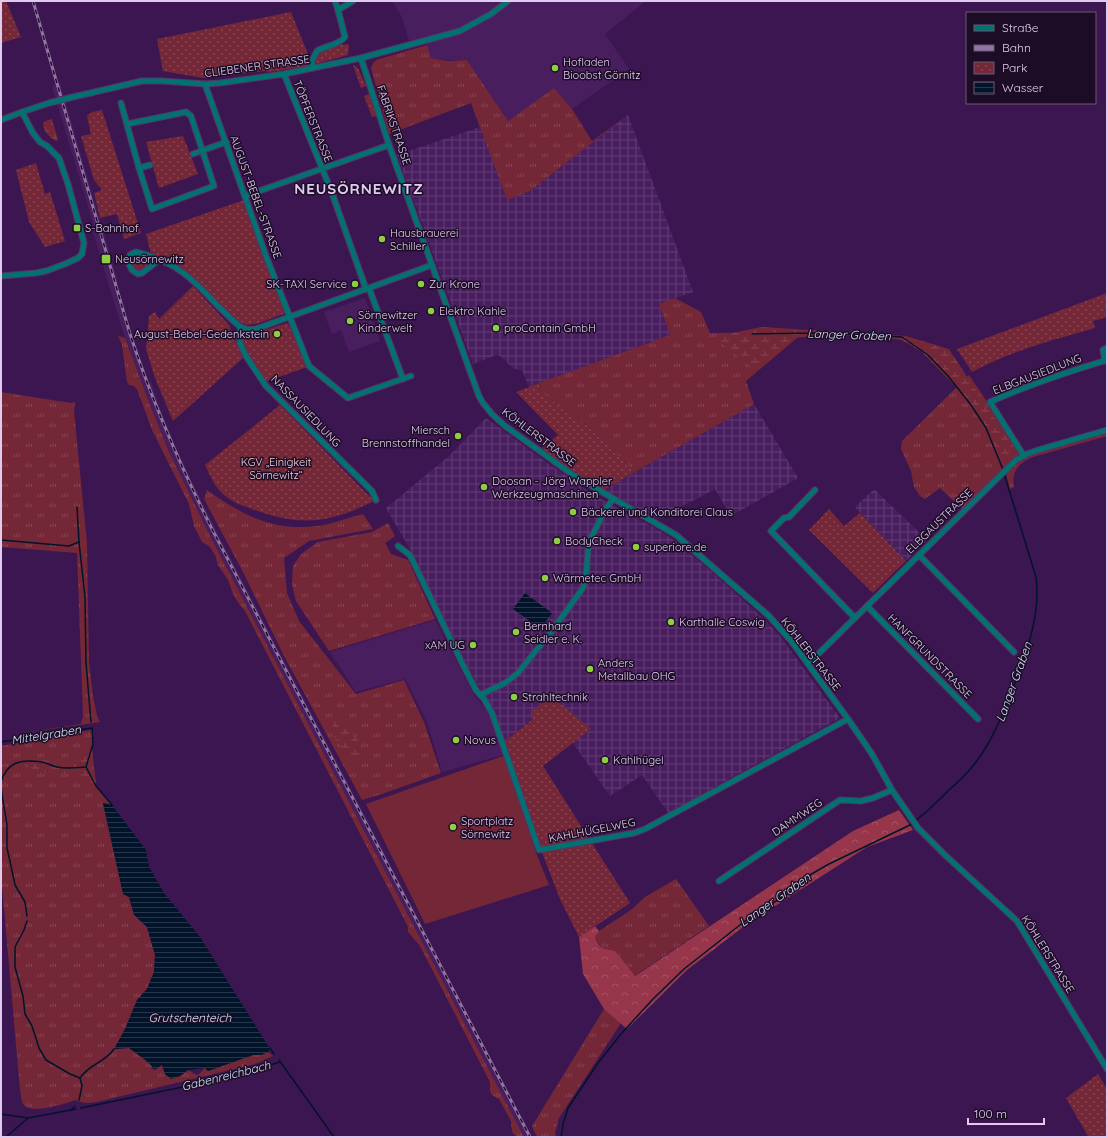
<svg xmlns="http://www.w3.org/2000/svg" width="1108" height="1138" viewBox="0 0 1108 1138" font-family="Quicksand,sans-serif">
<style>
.built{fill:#481e5f}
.industrial{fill:url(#industrial-grid)}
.grass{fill:url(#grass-tufts)}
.forest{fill:url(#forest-crowns)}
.wetland{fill:url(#wetland-marsh)}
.park{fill:url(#park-dots)}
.pitch{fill:#742737}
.water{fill:url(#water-rules)}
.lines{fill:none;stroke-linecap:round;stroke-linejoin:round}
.stream{stroke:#01142a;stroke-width:1.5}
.minor-casing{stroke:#56336a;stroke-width:7}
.minor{stroke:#01726f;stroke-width:5}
.rail-casing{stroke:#9174a3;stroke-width:3}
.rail{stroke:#1c0c25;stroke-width:1.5;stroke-dasharray:4.5;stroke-linecap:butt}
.minor-bridge-casing{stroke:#56336a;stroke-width:7;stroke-linecap:butt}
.minor-bridge{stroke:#01726f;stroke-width:5}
.poi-dot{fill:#8ece43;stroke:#1c0c25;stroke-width:1.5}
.labels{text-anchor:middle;stroke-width:3;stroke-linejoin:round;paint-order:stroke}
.poi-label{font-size:11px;fill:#e0cbef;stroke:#1c0c25;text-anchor:start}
.street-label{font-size:11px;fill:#e0cbef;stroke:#1c0c25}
.park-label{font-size:11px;fill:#efd3d5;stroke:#1c0c25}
.water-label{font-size:12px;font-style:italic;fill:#cfe0f4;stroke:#1c0c25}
.district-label{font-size:15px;font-weight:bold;letter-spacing:1px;fill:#e0cbef;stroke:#1c0c25}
</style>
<defs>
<pattern id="industrial-grid" width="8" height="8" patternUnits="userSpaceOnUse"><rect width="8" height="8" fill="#481e5f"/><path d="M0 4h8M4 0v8" fill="none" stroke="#623d76"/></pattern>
<pattern id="grass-tufts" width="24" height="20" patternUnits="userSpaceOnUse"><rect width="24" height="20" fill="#742737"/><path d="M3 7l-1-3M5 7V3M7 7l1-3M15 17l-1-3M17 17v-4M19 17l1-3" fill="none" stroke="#884554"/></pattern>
<pattern id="forest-crowns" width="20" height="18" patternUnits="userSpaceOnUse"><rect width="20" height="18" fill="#97364a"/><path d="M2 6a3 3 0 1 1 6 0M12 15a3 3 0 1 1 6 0" fill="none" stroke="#a55264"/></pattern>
<pattern id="wetland-marsh" width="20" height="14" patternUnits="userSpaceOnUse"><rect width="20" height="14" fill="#742737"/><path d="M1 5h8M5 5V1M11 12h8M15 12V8" fill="none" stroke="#884554"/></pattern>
<pattern id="park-dots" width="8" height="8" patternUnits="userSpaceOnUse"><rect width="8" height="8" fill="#742737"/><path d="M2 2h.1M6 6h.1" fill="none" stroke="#884554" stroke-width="1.8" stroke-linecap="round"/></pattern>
<pattern id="water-rules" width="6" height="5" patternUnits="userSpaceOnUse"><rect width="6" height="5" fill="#01142a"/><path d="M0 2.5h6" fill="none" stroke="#263549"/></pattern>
</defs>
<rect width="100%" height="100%" fill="#3c1651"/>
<g class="built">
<polygon points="392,1 646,1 605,34 629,69 572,109 554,88 508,121 467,60 448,60 430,58 425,37 409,41 402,17"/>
<polygon points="60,83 118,282 116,283 131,333 148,383 151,382 158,403 177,451 217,532 532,1137 524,1137 210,536 169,452 150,405 125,338 100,256 93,231 95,230 52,86"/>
<polygon points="365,298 380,341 349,352 341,330 332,334 324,312"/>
<polygon points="435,620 475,697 488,712 495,727 503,755 442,772 427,722 405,679 356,692 330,652"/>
</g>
<g class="industrial">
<polygon points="628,115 693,292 659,304 670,335 529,387 522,370 514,369 500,356 496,355 473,364 397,155 480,127 507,200 530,191"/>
<polygon points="754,404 798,478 731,516 715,489 658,519 604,490"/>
<polygon points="486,418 549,464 598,497 623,511 657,529 671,538 712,572 765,620 780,636 840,718 725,781 669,814 642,775 610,796 573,743 591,729 533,718 504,742 485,698 463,658 442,618 417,561 386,508 449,456"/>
<polygon points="874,489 927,540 906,561 855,507"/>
</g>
<g class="grass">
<polygon points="427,45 431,58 448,61 467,60 508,121 554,88 572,109 592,141 628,115 530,191 507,200 471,103 389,134 371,68 373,63 376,60"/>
<path d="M137 256 148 259 150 262C148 267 142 271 137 270L132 266 133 259Z"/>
<polygon points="675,298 701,312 710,333 804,332 746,381 754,404 635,472 589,427 542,393 539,383 670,335 659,304"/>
<polygon points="118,336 125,338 150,405 169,452 210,536 524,1137 517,1137 512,1132 511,1121 499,1099 492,1095 490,1091 490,1082 420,946 408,932 408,927 403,917 245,611 239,604 233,594 228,580 218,565 215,555 210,547 202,542 194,526 189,504 152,430 137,389 134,386 129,385 127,382 122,345"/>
<polygon points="969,375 1020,451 1020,454 962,509 940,488 925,499 920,496 914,487 911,471 901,449 902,441"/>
<polygon points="1,392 71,403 75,402 74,411 87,543 89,662 93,696 97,716 100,722 1,736 81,724 83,716 77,553 1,547"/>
<path d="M1107 433V436L1033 457C1019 463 1011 471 1014 487L1010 489 1006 474 1017 463 1038 452Z"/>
<path d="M207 490C245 517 276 533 324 525 337 522 351 517 363 514L373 529 309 541 284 558 287 593 299 621 356 694 404 680 424 722 441 773 382 794 362 800 283 654 244 574 204 499Z"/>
<polygon points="388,523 395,536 385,543 391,554 408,560 435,619 329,651 296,601 292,584 293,566 301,554 318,542 372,532"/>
<path d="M92 730V748L96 786 112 805 103 804 123 893 129 897 134 915 147 927 155 955 154 972 147 989 137 1000 125 1029 115 1049 129 1048 153 1065 151 1069 156 1070 162 1064 165 1074 171 1078 180 1076 188 1070 197 1075 199 1074 205 1068 208 1071 253 1055H261L268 1052 273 1056 255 1064 109 1099C100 1101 85 1106 76 1100 65 1103 28 1117 22 1102 21 1099 21 1093 20 1090L1 875V746Z"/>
<path d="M676 879 709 926 634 976 615 951C603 948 600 949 595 937L599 931 631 910 645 897Z"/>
<polygon points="604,1009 621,1023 559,1118 555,1133 556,1137 537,1137 532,1126"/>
</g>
<path class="forest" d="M899 810 913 830 867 847 747 924 687 970 627 1029 604 1009 583 974 579 937 595 926 599 931 595 937C599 949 603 948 615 951L635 976 853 831Z"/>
<g class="wetland">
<path d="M52 119 58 140 56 141C48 136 44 132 43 123L45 121Z"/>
<polygon points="761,327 906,336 949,349 1016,452 1008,461 1000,465 994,446 985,426 955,386 922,352 902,340 863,336 822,335 794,338 755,370 714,337"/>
<polygon points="342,719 362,746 361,762 348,756 333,735 333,722"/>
<polygon points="92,748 96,786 74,775 33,771 29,767 26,761 37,759 54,762 71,762"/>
</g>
<g class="park">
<polygon points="1,1 6,1 21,37 1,43"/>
<polygon points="291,12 310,59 308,66 269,72 266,71 203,78 163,71 157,39"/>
<polygon points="342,44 343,45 348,44 349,47 348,55 315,64 314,61 320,51"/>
<polygon points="353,65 358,68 366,86 361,88"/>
<polygon points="369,94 377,116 372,117 364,96"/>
<polygon points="102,110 141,233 124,239 117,214 100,218 94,193 102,190 94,180 81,136 91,134 87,116 92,112"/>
<polygon points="183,136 198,174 159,188 146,142"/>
<polygon points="36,163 45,194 50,192 65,241 45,247 29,222 16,170"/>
<polygon points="244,200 286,313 256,324 246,325 237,320 189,274 171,262 151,254 146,234"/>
<polygon points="193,286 229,325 243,358 173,421 155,378 146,349 149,316 155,312 159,319"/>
<path d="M1107 293V317L1093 321 1095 328C1053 340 1010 351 972 372L957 349Z"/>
<path d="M288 323 307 367 265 382C259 373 237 343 244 334L258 332Z"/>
<polygon points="539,383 542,393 589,427 635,472 604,490 557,461 542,448 558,435 516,392"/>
<path d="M280 405 374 501C330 523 302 527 255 510 244 506 232 503 223 494 214 486 210 475 205 465Z"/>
<polygon points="829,509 844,526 860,513 906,561 873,593 809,530"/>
<polygon points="551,696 591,729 543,766 630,903 579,937 560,899 543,855 504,742 533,719 533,718 530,713"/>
<polygon points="1098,1074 1107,1089 1107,1137 1087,1137 1088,1136 1066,1098"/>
</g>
<polygon class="pitch" points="506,755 535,850 549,885 425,924 366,804"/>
<g class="water">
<polygon points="525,593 552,613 541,629 513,609"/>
<polygon points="103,803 112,805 146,850 149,867 164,893 200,937 270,1049 268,1052 261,1055 253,1055 208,1071 205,1068 188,1070 180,1076 171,1079 165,1074 162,1065 155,1069 144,1059 129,1048 114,1049 125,1029 137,1000 147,989 154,972 155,955 147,927 134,915 129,897 123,894"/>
</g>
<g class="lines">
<g class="stream">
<path d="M752 334 822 333 902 337 928 355 948 376 971 405 986 428 1002 467 1036 577C1041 615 1026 654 1013 689 1002 716 991 744 972 767 965 776 957 783 949 790 938 801 927 812 915 821"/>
<polyline points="1,540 69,546 79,542 77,507"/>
<polyline points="79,542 85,597 86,663 91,722"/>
<polyline points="1,742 92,728 93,744 86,767 96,786 112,805"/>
<path d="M1 782C7 761 22 759 42 762 47 763 52 766 57 767 66 769 76 768 85 767"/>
<polyline points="1,788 7,825 7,848 11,866 15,885 25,902 27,916"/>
<polyline points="27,921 24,930 15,947 15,967 23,996 25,1014 32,1026 39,1048 46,1060 70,1074 80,1078"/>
<polyline points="270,1048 274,1054"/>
<polyline points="279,1060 334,1137"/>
<path d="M79 1100 82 1086 80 1078C89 1064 106 1062 114 1049"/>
<polyline points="81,1108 231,1077 280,1062"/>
<polyline points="71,1110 75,1106"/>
<polyline points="1,1114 28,1118 76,1109"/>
<polyline points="6,1137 28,1118"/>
<polyline points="561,1137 563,1124 568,1108 598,1063 621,1034 653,999 684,969 745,921 790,892 808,876 829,864 912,824"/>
</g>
<defs>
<g id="minor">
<polyline points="335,1 338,10 353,1"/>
<polyline points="361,58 389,145 471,374 479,396 483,403 492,414 505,426 573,475 676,535 769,616 792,642 848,719 872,754 892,790 918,828 945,855 1017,921 1107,1069"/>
<path d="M312 68V61L317 51C325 46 339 45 345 37L338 10"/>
<polyline points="284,74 332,193 366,289"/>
<polyline points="205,84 266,256 309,366 348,398 411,376"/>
<polyline points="73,97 142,81 162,81 205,84 220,83 284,74 361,58 460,31 491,14 508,1"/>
<polyline points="121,103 139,168 152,209 214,186 191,116 186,112 127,124"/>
<polyline points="1,120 22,112 49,103"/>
<polyline points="193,154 226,142"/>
<polyline points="139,168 150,165"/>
<polyline points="245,196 389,145"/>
<path d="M159 260 142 273 138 274 132 270 129 264 130 255 136 252C151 256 167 261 179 270 195 280 207 295 220 308 227 314 233 322 241 327 246 330 250 330 256 329L432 265"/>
<polyline points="1,276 36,273 46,271 65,264 78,258 82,254 84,243 68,184 59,158 47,146 40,142 33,133 22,112"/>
<polyline points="369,288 403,379"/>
<polyline points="241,327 239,334 240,343 246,356 266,386 372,491 376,500"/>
<polyline points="1105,361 1103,350 1107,348"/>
<path d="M1024 456 990 402C1028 385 1067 372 1107 360"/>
<polyline points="815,490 789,517 784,518 771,531 855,618"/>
<polyline points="398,546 410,555 463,665 476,690 484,699 492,713 539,850 634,833 645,829 848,719"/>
<polyline points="919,555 1014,652"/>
<polyline points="867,606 978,719"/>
<polyline points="808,664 1016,460 1027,454 1038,450 1107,430"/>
<polyline points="480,695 505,683 518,673 551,632 583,588 586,577 588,550 590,540 605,510 613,499"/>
<polyline points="719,881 840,800 861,801 873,798 892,790"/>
</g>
</defs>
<use href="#minor" class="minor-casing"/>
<use href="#minor" class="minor"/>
<defs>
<path id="rail" d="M33 1 130 334C152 401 180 465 212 529L530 1137"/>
</defs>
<use href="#rail" class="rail-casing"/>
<use href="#rail" class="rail"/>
<defs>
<polyline id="minor-bridge" points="49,103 73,97"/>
</defs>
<use href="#minor-bridge" class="minor-bridge-casing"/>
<use href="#minor-bridge" class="minor-bridge"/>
</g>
<g class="poi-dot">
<circle cx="555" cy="68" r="4"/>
<rect x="73" y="224" width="8" height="8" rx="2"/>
<circle cx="382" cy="239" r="4"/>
<rect x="101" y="254" width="10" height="10" rx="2"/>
<circle cx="355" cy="284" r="4"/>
<circle cx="421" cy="284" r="4"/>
<circle cx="431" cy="311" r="4"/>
<circle cx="350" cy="321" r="4"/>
<circle cx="496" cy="328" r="4"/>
<circle cx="277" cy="334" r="4"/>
<circle cx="458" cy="436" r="4"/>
<circle cx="484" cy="487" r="4"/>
<circle cx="573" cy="512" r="4"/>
<circle cx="557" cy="541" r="4"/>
<circle cx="636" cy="547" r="4"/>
<circle cx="545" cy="578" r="4"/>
<circle cx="671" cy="622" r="4"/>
<circle cx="516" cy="632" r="4"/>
<circle cx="473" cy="645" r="4"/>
<circle cx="590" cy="669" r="4"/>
<circle cx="514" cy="697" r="4"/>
<circle cx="456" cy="740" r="4"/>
<circle cx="605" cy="760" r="4"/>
<circle cx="453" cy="827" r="4"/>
</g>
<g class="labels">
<g class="poi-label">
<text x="563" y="66">Hofladen<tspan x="563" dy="13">Bioobst Görnitz</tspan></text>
<text x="85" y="232">S-Bahnhof</text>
<text x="390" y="237">Hausbrauerei<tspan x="390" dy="13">Schiller</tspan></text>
<text x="115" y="263">Neusörnewitz</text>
<text x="347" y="288" text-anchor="end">SK-TAXI Service</text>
<text x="429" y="288">Zur Krone</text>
<text x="439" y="315">Elektro Kahle</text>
<text x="358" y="319">Sörnewitzer<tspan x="358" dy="13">Kinderwelt</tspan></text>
<text x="504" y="332">proContain GmbH</text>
<text x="269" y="338" text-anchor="end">August-Bebel-Gedenkstein</text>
<text x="450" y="434" text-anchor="end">Miersch<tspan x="450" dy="13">Brennstoffhandel</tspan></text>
<text x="492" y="485">Doosan - Jörg Wappler<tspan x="492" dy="13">Werkzeugmaschinen</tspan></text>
<text x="581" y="516">Bäckerei und Konditorei Claus</text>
<text x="565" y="545">BodyCheck</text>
<text x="644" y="551">superiore.de</text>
<text x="553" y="582">Wärmetec GmbH</text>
<text x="679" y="626">Karthalle Coswig</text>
<text x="524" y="630">Bernhard<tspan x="524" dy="13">Seidler e. K.</tspan></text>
<text x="465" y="649" text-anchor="end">xAM UG</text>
<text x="598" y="667">Anders<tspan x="598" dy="13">Metallbau OHG</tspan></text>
<text x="522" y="701">Strahltechnik</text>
<text x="464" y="744">Novus</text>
<text x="613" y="764">Kahlhügel</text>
<text x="461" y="825">Sportplatz<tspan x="461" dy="13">Sörnewitz</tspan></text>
</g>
<g class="street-label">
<text transform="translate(257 66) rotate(-8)" y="4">CLIEBENER STRASSE</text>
<text transform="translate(313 121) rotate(68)" y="4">TÖPFERSTRASSE</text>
<text transform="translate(394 125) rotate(71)" y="4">FABRIKSTRASSE</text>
<text transform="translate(256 197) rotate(70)" y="4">AUGUST-BEBEL-STRASSE</text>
<text transform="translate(1037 374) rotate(-21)" y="4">ELBGAUSIEDLUNG</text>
<text transform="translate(306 411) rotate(46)" y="4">NASSAUSIEDLUNG</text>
<text transform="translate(539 437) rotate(37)" y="4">KÖHLERSTRASSE</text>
<text transform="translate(939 521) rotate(-44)" y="4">ELBGAUSTRASSE</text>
<text transform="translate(811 654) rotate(52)" y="4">KÖHLERSTRASSE</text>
<text transform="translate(930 656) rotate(45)" y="4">HANFGRUNDSTRASSE</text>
<text transform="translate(797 817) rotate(-34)" y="4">DAMMWEG</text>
<text transform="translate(592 830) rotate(-11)" y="4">KAHLHÜGELWEG</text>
<text transform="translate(1048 954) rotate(58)" y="4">KÖHLERSTRASSE</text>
</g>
<g class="park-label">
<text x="276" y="466">KGV „Einigkeit<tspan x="276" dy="13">Sörnewitz“</tspan></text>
</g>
<g class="water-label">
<text transform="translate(849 335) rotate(2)" y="4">Langer Graben</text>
<text transform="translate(1014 682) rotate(-70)" y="4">Langer Graben</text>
<text transform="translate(46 735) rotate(-9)" y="4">Mittelgraben</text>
<text transform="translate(775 900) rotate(-35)" y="4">Langer Graben</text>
<text x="190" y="1022">Grutschenteich</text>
<text transform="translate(226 1076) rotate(-14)" y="4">Gabenreichbach</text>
</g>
<g class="district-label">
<text x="359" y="194">NEUSÖRNEWITZ</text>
</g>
</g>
<rect width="1108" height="1138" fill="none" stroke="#e0cbef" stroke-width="4"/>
<rect x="966" y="12" width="130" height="92" fill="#1c0c25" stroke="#6a5876"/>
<rect x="974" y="25" width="20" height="6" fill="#01726f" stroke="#6a5876"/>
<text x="1002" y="32" font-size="12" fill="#e0cbef">Straße</text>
<rect x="974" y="45" width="20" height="6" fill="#9174a3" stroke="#6a5876"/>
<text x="1002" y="52" font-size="12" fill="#e0cbef">Bahn</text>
<rect x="974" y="62" width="20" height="12" fill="url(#park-dots)" stroke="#6a5876"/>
<text x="1002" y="72" font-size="12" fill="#e0cbef">Park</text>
<rect x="974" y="82" width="20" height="12" fill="url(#water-rules)" stroke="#6a5876"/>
<text x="1002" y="92" font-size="12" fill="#e0cbef">Wasser</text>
<path d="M968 1118v6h76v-6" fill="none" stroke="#e0cbef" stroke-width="2"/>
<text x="974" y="1118" font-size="12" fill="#e0cbef" stroke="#1c0c25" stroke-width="3" paint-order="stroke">100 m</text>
</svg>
